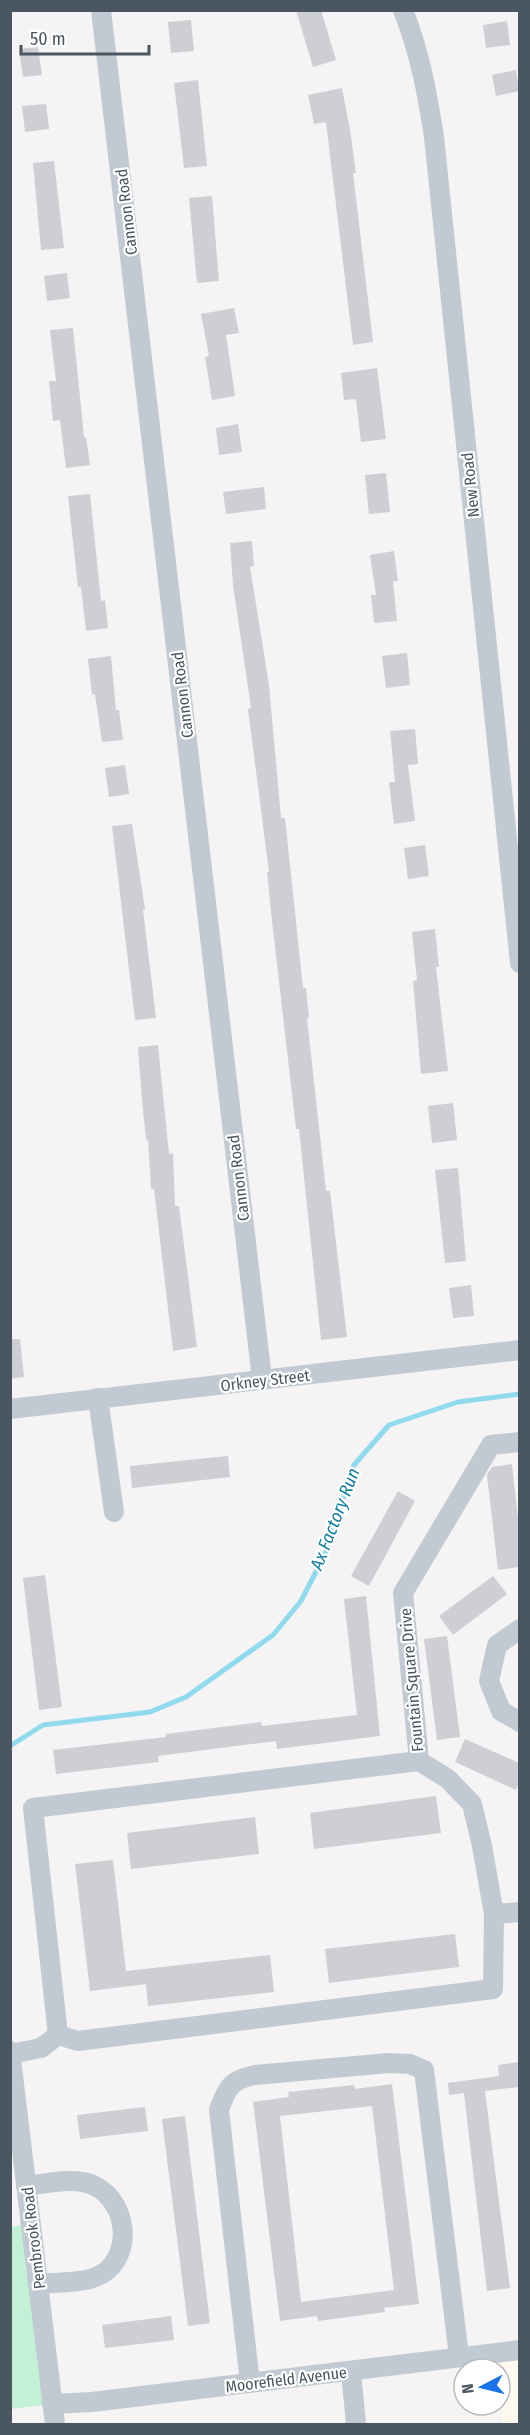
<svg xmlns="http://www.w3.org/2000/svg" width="530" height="2435" viewBox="0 0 530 2435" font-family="'Fira Sans Condensed',sans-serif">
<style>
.commercial{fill:#fdf9ef}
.green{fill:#c3f1d5}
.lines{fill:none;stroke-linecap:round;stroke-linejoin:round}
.stream{stroke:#90daee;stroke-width:5}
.building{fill:#cdcfd5;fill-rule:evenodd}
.minor{stroke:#c1cad2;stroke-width:20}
.labels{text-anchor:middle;stroke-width:4.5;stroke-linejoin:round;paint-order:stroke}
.street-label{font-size:16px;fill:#4a5661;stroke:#fff}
.water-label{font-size:18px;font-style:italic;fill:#0c7c9b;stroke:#fff}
</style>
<rect width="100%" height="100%" fill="#f5f3f3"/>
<polygon class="commercial" points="519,2350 519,2424 502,2424 500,2369 496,2369 494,2353"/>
<polygon class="green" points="31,2223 52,2404 11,2409 11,2227"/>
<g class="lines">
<polyline class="stream" points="10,1746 43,1725 150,1712 186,1697 273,1635 301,1601 325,1554 354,1465 389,1425 458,1402 520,1394"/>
</g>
<g class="building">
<polygon points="296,10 321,10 336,60 313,67"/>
<polygon points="191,20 194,51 171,53 168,22"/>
<polygon points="507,21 510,45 486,48 483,25"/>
<polygon points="38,47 42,75 23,77 19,49"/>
<polygon points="516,70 519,91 496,96 492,75"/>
<polygon points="198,80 207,166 184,168 174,83"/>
<polygon points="342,88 350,130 356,173 353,173 373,342 353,345 326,122 314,124 308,95"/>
<polygon points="46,104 49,129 25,132 22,106"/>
<polygon points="54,161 64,248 41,250 33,163"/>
<polygon points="212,196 219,281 197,283 189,198"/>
<polygon points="67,273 70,298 47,301 44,276"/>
<polygon points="234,308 239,333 226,335 235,396 212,400 205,357 209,356 201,314"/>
<polygon points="73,328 84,437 86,437 90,465 66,468 60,420 53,421 49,381 56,381 50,330"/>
<polygon points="377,368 386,439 361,442 356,399 344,400 341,373"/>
<polygon points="238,424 242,452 219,455 216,428"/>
<polygon points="386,473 390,512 369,514 365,475"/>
<polygon points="264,487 266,509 226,514 223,492"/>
<polygon points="90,494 101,601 105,600 108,628 86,631 81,587 78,587 68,496"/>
<polygon points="252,541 254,566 250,567 269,685 281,818 285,818 303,988 306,988 309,1018 307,1018 326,1191 330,1191 347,1337 321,1340 299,1129 296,1129 271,912 267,872 269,872 248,709 251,708 233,585 230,543"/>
<polygon points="394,551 398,581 393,581 397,621 374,623 371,595 376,595 370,555"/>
<polygon points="407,653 410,685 386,688 382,656"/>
<polygon points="111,656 116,710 119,710 123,740 102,742 95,694 92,695 88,659"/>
<polygon points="415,729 418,764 408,765 415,821 394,824 389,782 395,782 390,731"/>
<polygon points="125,765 129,794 109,797 105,768"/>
<polygon points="132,824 145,909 143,910 156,1018 135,1020 112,826"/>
<polygon points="425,845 429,876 408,879 404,848"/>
<polygon points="435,929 439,967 436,967 448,1071 421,1074 413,981 417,980 412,932"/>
<polygon points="158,1045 169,1154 173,1153 175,1206 179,1206 197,1347 173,1351 154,1189 151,1189 148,1139 146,1140 142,1100 138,1047"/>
<polygon points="453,1103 457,1140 432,1143 428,1106"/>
<polygon points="458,1168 466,1261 445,1263 435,1170"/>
<polygon points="471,1285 474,1316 453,1318 449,1288"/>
<polygon points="10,1339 20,1339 24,1377 10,1379"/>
<polygon points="228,1456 230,1477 132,1488 130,1466"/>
<polygon points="512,1464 519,1528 519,1567 498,1570 487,1475 492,1467"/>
<polygon points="398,1491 415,1501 369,1586 351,1576"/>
<polygon points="45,1575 62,1707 39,1710 23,1578"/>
<polygon points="493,1576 507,1594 453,1635 439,1616"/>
<polygon points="366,1596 380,1736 277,1749 276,1741 158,1756 159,1762 56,1774 53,1750 166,1737 166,1734 261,1722 262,1726 357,1715 344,1599"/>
<polygon points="447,1636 460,1737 437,1740 424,1639"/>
<polygon points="465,1739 519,1763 519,1782 516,1790 455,1762"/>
<polygon points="436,1796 441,1833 314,1849 310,1813"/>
<polygon points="255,1817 259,1854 131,1869 127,1833"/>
<polygon points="113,1860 126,1971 270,1955 274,1992 148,2006 146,1984 90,1991 75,1864"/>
<polygon points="455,1934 459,1967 329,1983 325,1949"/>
<polygon points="519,2062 519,2087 485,2091 510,2288 487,2291 464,2093 449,2095 448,2083 499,2076 498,2065"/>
<path d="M392 2084 419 2304 384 2308 385 2312 318 2321 317 2316 280 2321 253 2102 289 2097 288 2092 354 2085 355 2089ZM372 2106 394 2290 301 2302 280 2116Z"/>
<polygon points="145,2107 148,2131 80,2139 77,2115"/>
<polygon points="185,2116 210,2323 188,2326 162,2119"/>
<polygon points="171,2316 174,2340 105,2348 102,2325"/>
</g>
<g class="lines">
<g class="minor">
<polyline points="101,10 262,1379"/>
<path d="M403 10C420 53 427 92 434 137L520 963"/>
<polyline points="98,1398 114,1512"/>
<polyline points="10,1409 520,1350"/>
<polyline points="520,1629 497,1645 489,1681 501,1711 520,1722"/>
<polyline points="419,1761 33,1808 58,2035 78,2041 493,1989 494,1914 482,1846 472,1804 448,1779 419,1761 403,1593 491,1445 520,1442"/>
<polyline points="494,1914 520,1912"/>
<polyline points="10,2051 55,2424"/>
<polyline points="11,2054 41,2048 58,2035"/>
<path d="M26 2186C47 2184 75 2176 95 2186 127 2202 134 2254 102 2274 85 2284 57 2282 38 2284"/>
<polyline points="351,2372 356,2424"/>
<path d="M250 2383 219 2110C227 2087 232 2079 255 2075L389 2063 410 2064 424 2070 459 2356"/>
<polyline points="52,2404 92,2402 520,2350"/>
</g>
</g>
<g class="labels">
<g class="street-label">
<text transform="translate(126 212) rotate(-97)" y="6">Cannon Road</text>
<text transform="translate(470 485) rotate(-96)" y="6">New Road</text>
<text transform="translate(182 695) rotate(-97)" y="6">Cannon Road</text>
<text transform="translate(238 1178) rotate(-97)" y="6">Cannon Road</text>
<text transform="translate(265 1380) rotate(-7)" y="6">Orkney Street</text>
<text transform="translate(411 1680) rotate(-95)" y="6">Fountain Square Drive</text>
<text transform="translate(33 2238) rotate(-97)" y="6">Pembrook Road</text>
<text transform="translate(286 2379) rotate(-7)" y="6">Moorefield Avenue</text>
</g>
<g class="water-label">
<text transform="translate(335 1519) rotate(-69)" y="6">Ax Factory Run</text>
</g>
</g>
<rect width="530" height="2435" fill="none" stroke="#4a5661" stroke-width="24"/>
<g transform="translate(482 2387) rotate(263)"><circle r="28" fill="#ffffff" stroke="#b7bbc0" stroke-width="1.5"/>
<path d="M0-4.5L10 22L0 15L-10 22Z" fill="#1a73e8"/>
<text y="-9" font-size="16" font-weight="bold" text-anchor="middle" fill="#4a5661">N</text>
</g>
<path d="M21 45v9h128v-9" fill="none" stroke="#4a5661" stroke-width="3"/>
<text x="30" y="45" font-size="18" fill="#4a5661" stroke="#ffffff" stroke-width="4.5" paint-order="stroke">50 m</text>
</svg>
